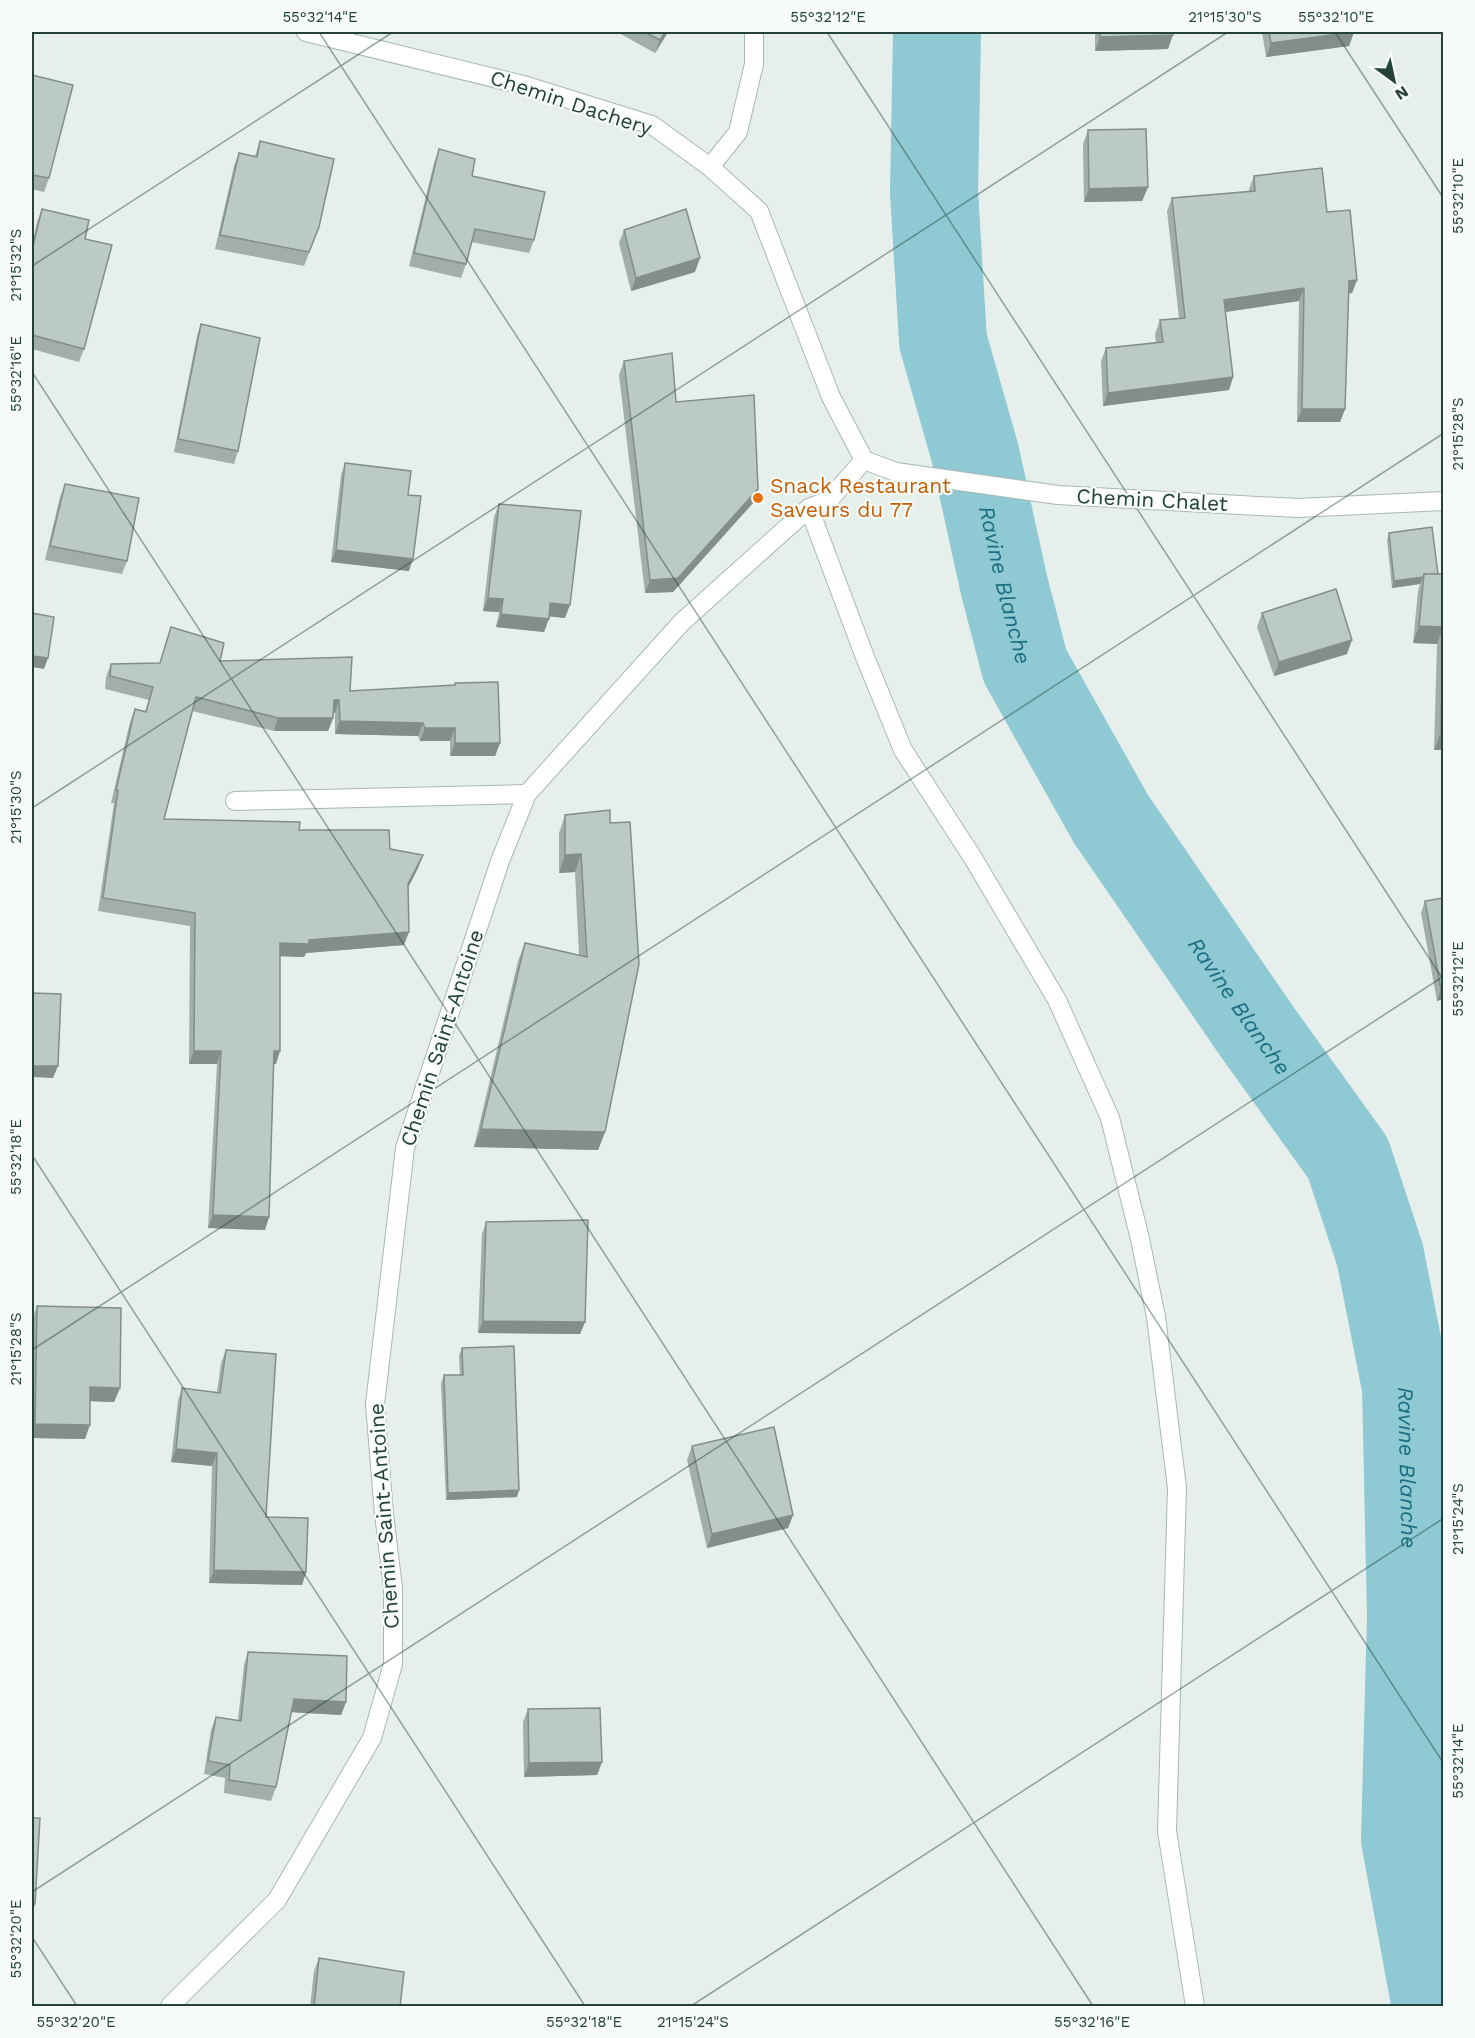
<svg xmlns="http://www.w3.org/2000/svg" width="1475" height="2038" viewBox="0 0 1475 2038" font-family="'Work Sans',sans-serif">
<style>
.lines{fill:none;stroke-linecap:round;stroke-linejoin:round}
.river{stroke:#8ec9d4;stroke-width:88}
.minor-casing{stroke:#a8b8b2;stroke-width:20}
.minor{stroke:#fff;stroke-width:18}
.wall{fill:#a1aea9}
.shaded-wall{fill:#838d89}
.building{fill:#bbcac4;stroke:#838d89;stroke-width:1.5}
.ticks{fill:none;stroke:#24423a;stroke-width:1.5;stroke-opacity:0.45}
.food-dot{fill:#e8710a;stroke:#f7fbf9;stroke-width:2}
.labels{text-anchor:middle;stroke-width:4.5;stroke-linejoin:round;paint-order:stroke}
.street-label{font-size:21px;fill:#24423a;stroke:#f7fbf9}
.food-label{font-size:21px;fill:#c56008;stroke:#f7fbf9;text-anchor:start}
.water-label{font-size:22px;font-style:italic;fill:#1c6f80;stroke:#f7fbf9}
.neatline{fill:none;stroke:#24423a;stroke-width:2}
.ticks-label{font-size:15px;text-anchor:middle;fill:#24423a}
</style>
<rect width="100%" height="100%" fill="#e6efeb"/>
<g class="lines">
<path class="river" id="s1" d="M937 32 934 192 943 341 975 453 1004 585 1025 666 1111 819 1258 1033 1348 1158 1380 1255 1406 1387 1411 1616 1405 1839 1434 1996 1440 2006"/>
<defs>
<g id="minor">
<polyline points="306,32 527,86 652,125 710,167 759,211 831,397 864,460"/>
<polyline points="710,167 738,132 754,64 754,32"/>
<polyline points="864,460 896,472 1058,495 1297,508 1444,501"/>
<polyline points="809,508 865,657 903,750 973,858 1057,1000 1110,1118 1140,1239 1156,1317 1177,1488 1167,1831 1195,2006"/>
<polyline points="235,801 527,794"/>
<polyline points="170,2006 277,1900 372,1738 393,1664 393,1588 384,1514 375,1404 405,1148 500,861 527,794 682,622 809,508 829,500 864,460"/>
</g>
</defs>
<use href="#minor" class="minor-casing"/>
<use href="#minor" class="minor"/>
</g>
<g class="wall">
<polygon points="617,32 668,32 655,53"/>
<polygon points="1095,32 1173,32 1168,49 1095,51"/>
<polygon points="1262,32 1354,32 1349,46 1266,57"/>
<polygon points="32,75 49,178 44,192 32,189"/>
<polygon points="1088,130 1148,187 1142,201 1084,202 1083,144"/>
<polygon points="260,141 314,241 304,266 215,249 234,166 239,153 255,156"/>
<polygon points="439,149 472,176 534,240 529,253 471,242 466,264 461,278 409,266 434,163"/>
<polygon points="1254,176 1327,212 1357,280 1352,293 1348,293 1345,409 1340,422 1297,422 1299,301 1225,312 1233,377 1229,390 1103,406 1101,361 1106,348 1156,343 1155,334 1160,320 1179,318 1167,211 1172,198 1249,192 1249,189"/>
<polygon points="42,209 84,349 79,362 32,349 32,244 37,222"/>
<polygon points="624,230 695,272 631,291 619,243"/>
<polygon points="201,324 238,451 234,464 174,452 197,336"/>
<polygon points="624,361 676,402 758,489 753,503 673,592 645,593 619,375"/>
<polygon points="345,463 408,495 409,571 331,562 341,475"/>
<polygon points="65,484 127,561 122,574 45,560 60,497"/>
<polygon points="499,504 565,618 549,616 544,632 496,627 499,612 483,611 494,517"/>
<polygon points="1389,533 1438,574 1443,574 1443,750 1434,750 1437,644 1413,643 1418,591 1420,584 1392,588 1387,540"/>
<polygon points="1262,613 1347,654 1274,676 1257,627"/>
<polygon points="171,627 220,661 350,691 454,685 455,683 500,743 495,756 450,756 450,741 420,741 418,736 335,734 335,713 333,713 333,718 328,731 274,731 192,711 164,819 299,830 423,855 418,868 408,888 404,945 306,953 304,957 280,956 276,1064 274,1064 269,1217 265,1230 208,1228 217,1064 189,1064 190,926 98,911 114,803 111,803 130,722 135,709 145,711 149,700 105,689 106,677 111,664 160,663"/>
<polygon points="610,810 605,1132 598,1150 474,1147 518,961 525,943 579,955 575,872 559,873 559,833 565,815"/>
<polygon points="1443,898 1443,999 1437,1001 1421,913 1425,901"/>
<polygon points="486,1222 585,1322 580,1334 478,1333 482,1234"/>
<polygon points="37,1306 120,1388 114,1402 90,1401 85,1439 32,1438 32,1320"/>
<polygon points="462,1348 517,1497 446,1500 441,1383 444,1375 460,1375 459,1355"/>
<polygon points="226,1350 266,1517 306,1572 302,1585 209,1583 212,1466 171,1462 178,1401 182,1388 217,1392 221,1363"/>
<polygon points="692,1446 793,1515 788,1528 707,1548 687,1460"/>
<polygon points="248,1652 346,1702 341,1715 291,1712 276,1787 271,1801 224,1793 225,1778 204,1774 211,1730 216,1717 238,1720 244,1665"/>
<polygon points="528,1709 602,1762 597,1775 524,1777 523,1722"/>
<polygon points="319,1958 400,2007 310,2007 314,1971"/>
</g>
<g class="shaded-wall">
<polygon points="665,32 668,32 655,53 660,40"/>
<polygon points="1354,32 1349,46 1266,57 1271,43"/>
<polygon points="1173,35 1168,49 1095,51 1100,37"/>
<polygon points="1148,187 1142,201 1084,202 1089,189"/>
<polygon points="700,258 695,272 631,291 636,278"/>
<polygon points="1357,280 1352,293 1344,294 1349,281"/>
<polygon points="1304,288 1299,301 1219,313 1224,300"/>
<polygon points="1233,377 1229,390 1103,406 1108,393"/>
<polygon points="1302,409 1345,409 1340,422 1297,422"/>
<polygon points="758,489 753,503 673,592 645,593 650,580"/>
<polygon points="336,550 413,559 409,571 331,562"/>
<polygon points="1423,577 1420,584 1392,588 1394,581"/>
<polygon points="488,598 503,599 499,612 483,611"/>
<polygon points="550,603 570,605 565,618 546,616"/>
<polygon points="501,614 549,619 544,632 496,627"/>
<polygon points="1419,626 1443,627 1437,644 1413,643"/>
<polygon points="1352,640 1347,654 1274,676 1279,662"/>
<polygon points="32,656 48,658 44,669 32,667"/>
<polygon points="334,700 339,700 335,713 329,713"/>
<polygon points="278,718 333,718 328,731 274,731"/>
<polygon points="340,721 423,723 418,736 335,734"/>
<polygon points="425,728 455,728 450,741 420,741"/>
<polygon points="1441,732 1443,732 1443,750 1434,750"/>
<polygon points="455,743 500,743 495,756 450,756"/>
<polygon points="581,854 575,872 559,873 565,855"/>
<polygon points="423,855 418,868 403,897 408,884"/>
<polygon points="409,932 404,945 306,953 304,957 275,956 280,943"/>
<polygon points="1441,989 1443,989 1443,999 1437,1001"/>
<polygon points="194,1051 221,1051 217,1064 189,1064"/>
<polygon points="274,1051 280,1051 276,1064 270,1064"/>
<polygon points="32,1066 58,1066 53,1078 32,1077"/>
<polygon points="481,1129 605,1132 598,1150 474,1147"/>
<polygon points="213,1215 269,1217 265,1230 208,1228"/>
<polygon points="483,1321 585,1322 580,1334 478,1333"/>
<polygon points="90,1387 120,1388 114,1402 85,1401"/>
<polygon points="35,1424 90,1425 85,1439 32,1438 32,1434"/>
<polygon points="176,1449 217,1453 212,1466 171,1462"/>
<polygon points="519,1490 517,1497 446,1500 448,1493"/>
<polygon points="793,1515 788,1528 707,1548 712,1534"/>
<polygon points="214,1570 306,1572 302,1585 209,1583"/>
<polygon points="294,1699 346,1702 341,1715 289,1712"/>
<polygon points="602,1762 597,1775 524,1777 529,1763"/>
<polygon points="32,1904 35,1904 32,1914"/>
</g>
<g class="building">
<polygon points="644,32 665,32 660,40"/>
<polygon points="1100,32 1173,32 1173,35 1100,37"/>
<polygon points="1269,32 1354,32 1271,43"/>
<polygon points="32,75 73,85 49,178 32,175"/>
<polygon points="1146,129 1148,187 1089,189 1088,130"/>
<polygon points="260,141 334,159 319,227 309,252 220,235 239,153 257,157"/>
<polygon points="439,149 475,159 472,176 545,192 534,240 475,229 466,264 414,253"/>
<polygon points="1322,168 1327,212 1350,210 1357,280 1349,281 1345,409 1302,409 1304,288 1224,300 1233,377 1108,393 1106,348 1163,342 1160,320 1185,318 1172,198 1255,191 1254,176"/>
<polygon points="42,209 89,220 85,239 112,245 84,349 32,335 32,250"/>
<polygon points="686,209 700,258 636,278 624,230"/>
<polygon points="201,324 260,338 238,451 178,439"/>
<polygon points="672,353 676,402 754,395 758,489 678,578 650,580 624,361"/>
<polygon points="345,463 411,471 408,495 421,496 413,559 336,550"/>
<polygon points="65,484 139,498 127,561 50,546"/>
<polygon points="499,504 581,511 570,605 550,603 549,619 501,614 503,599 488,598"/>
<polygon points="1432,527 1438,574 1424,574 1423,577 1394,581 1389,533"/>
<polygon points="1424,574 1443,574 1443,627 1419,626"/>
<polygon points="1336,589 1352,640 1279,662 1262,613"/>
<polygon points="32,613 54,617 48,658 32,656"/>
<polygon points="171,627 224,643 220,661 352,657 350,691 455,685 455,683 498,682 500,743 455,743 455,728 425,728 423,723 340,721 339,700 334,700 333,718 278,718 196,697 164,819 300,822 299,830 389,830 390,849 423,855 408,884 409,932 309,940 309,944 280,943 280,1051 274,1051 269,1217 213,1215 221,1051 194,1051 195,913 103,898 118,790 116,790 135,709 146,712 153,687 110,676 111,664 160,663"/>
<polygon points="1443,632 1443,732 1441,732"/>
<polygon points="610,810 610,823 630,822 639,964 605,1132 481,1129 525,943 587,957 581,854 565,855 565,815"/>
<polygon points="1443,898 1443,989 1441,989 1425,901"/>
<polygon points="32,993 61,994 58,1066 32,1066"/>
<polygon points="588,1220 585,1322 483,1321 486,1222"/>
<polygon points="37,1306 121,1308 120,1388 90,1387 90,1425 35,1424"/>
<polygon points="514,1346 519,1490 448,1493 444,1375 463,1375 462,1348"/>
<polygon points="226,1350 276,1354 266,1517 308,1518 306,1572 214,1570 217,1453 176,1449 182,1388 220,1393"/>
<polygon points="774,1427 793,1515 712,1534 692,1446"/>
<polygon points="248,1652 347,1656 346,1702 294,1699 276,1787 229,1780 230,1765 208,1761 216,1717 241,1721"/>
<polygon points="600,1708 602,1762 529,1763 528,1709"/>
<polygon points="32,1818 40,1818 35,1904 32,1904"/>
<polygon points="319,1958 404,1972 400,2007 314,2007"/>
</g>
<path class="ticks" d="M319 32 1444 1764M827 32 1444 981M1335 32 1444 199M32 266 393 32M32 372 1093 2006M32 808 1228 32M32 1155 585 2006M32 1350 1444 433M32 1892 1444 976M32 1937 77 2006M691 2006 1444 1518"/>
<circle class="food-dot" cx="758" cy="498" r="6"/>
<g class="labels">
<g class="street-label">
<text transform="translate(571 103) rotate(18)" y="7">Chemin Dachery</text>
<text transform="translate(1152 500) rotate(3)" y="7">Chemin Chalet</text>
<text transform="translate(442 1038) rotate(-72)" y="7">Chemin Saint-Antoine</text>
<text transform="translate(384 1516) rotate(-94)" y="7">Chemin Saint-Antoine</text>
</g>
<g class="food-label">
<text x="770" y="493">Snack Restaurant<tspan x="770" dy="24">Saveurs du 77</tspan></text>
</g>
<g class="water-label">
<text dy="8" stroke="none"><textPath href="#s1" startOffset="561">Ravine Blanche</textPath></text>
<text dy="8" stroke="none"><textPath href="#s1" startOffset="1047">Ravine Blanche</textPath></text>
<text dy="8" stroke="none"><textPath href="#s1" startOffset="1551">Ravine Blanche</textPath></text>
</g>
</g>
<rect width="1475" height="2038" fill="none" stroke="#f7fbf9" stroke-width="66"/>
<g transform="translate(1394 81) rotate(147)" stroke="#f7fbf9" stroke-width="4.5" paint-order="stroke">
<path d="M0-4.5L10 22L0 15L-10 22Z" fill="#24423a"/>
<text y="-9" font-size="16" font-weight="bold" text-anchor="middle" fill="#24423a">N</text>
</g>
<rect x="33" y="33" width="1409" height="1972" class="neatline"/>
<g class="ticks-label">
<text x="320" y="22">55°32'14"E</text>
<text x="828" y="22">55°32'12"E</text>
<text x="1225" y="22">21°15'30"S</text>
<text x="1336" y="22">55°32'10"E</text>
<text transform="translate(1458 196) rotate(-90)" y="5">55°32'10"E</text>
<text transform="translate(16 265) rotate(-90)" y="5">21°15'32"S</text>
<text transform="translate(16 374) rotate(-90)" y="5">55°32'16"E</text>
<text transform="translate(1458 434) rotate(-90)" y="5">21°15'28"S</text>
<text transform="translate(16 807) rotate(-90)" y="5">21°15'30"S</text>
<text transform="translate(1458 979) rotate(-90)" y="5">55°32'12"E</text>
<text transform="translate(16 1157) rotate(-90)" y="5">55°32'18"E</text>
<text transform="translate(16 1349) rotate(-90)" y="5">21°15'28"S</text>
<text transform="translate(1458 1519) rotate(-90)" y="5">21°15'24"S</text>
<text transform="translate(1458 1761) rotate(-90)" y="5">55°32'14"E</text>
<text transform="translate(16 1939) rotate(-90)" y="5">55°32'20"E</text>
<text x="76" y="2027">55°32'20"E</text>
<text x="584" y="2027">55°32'18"E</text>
<text x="693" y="2027">21°15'24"S</text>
<text x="1092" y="2027">55°32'16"E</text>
</g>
</svg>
